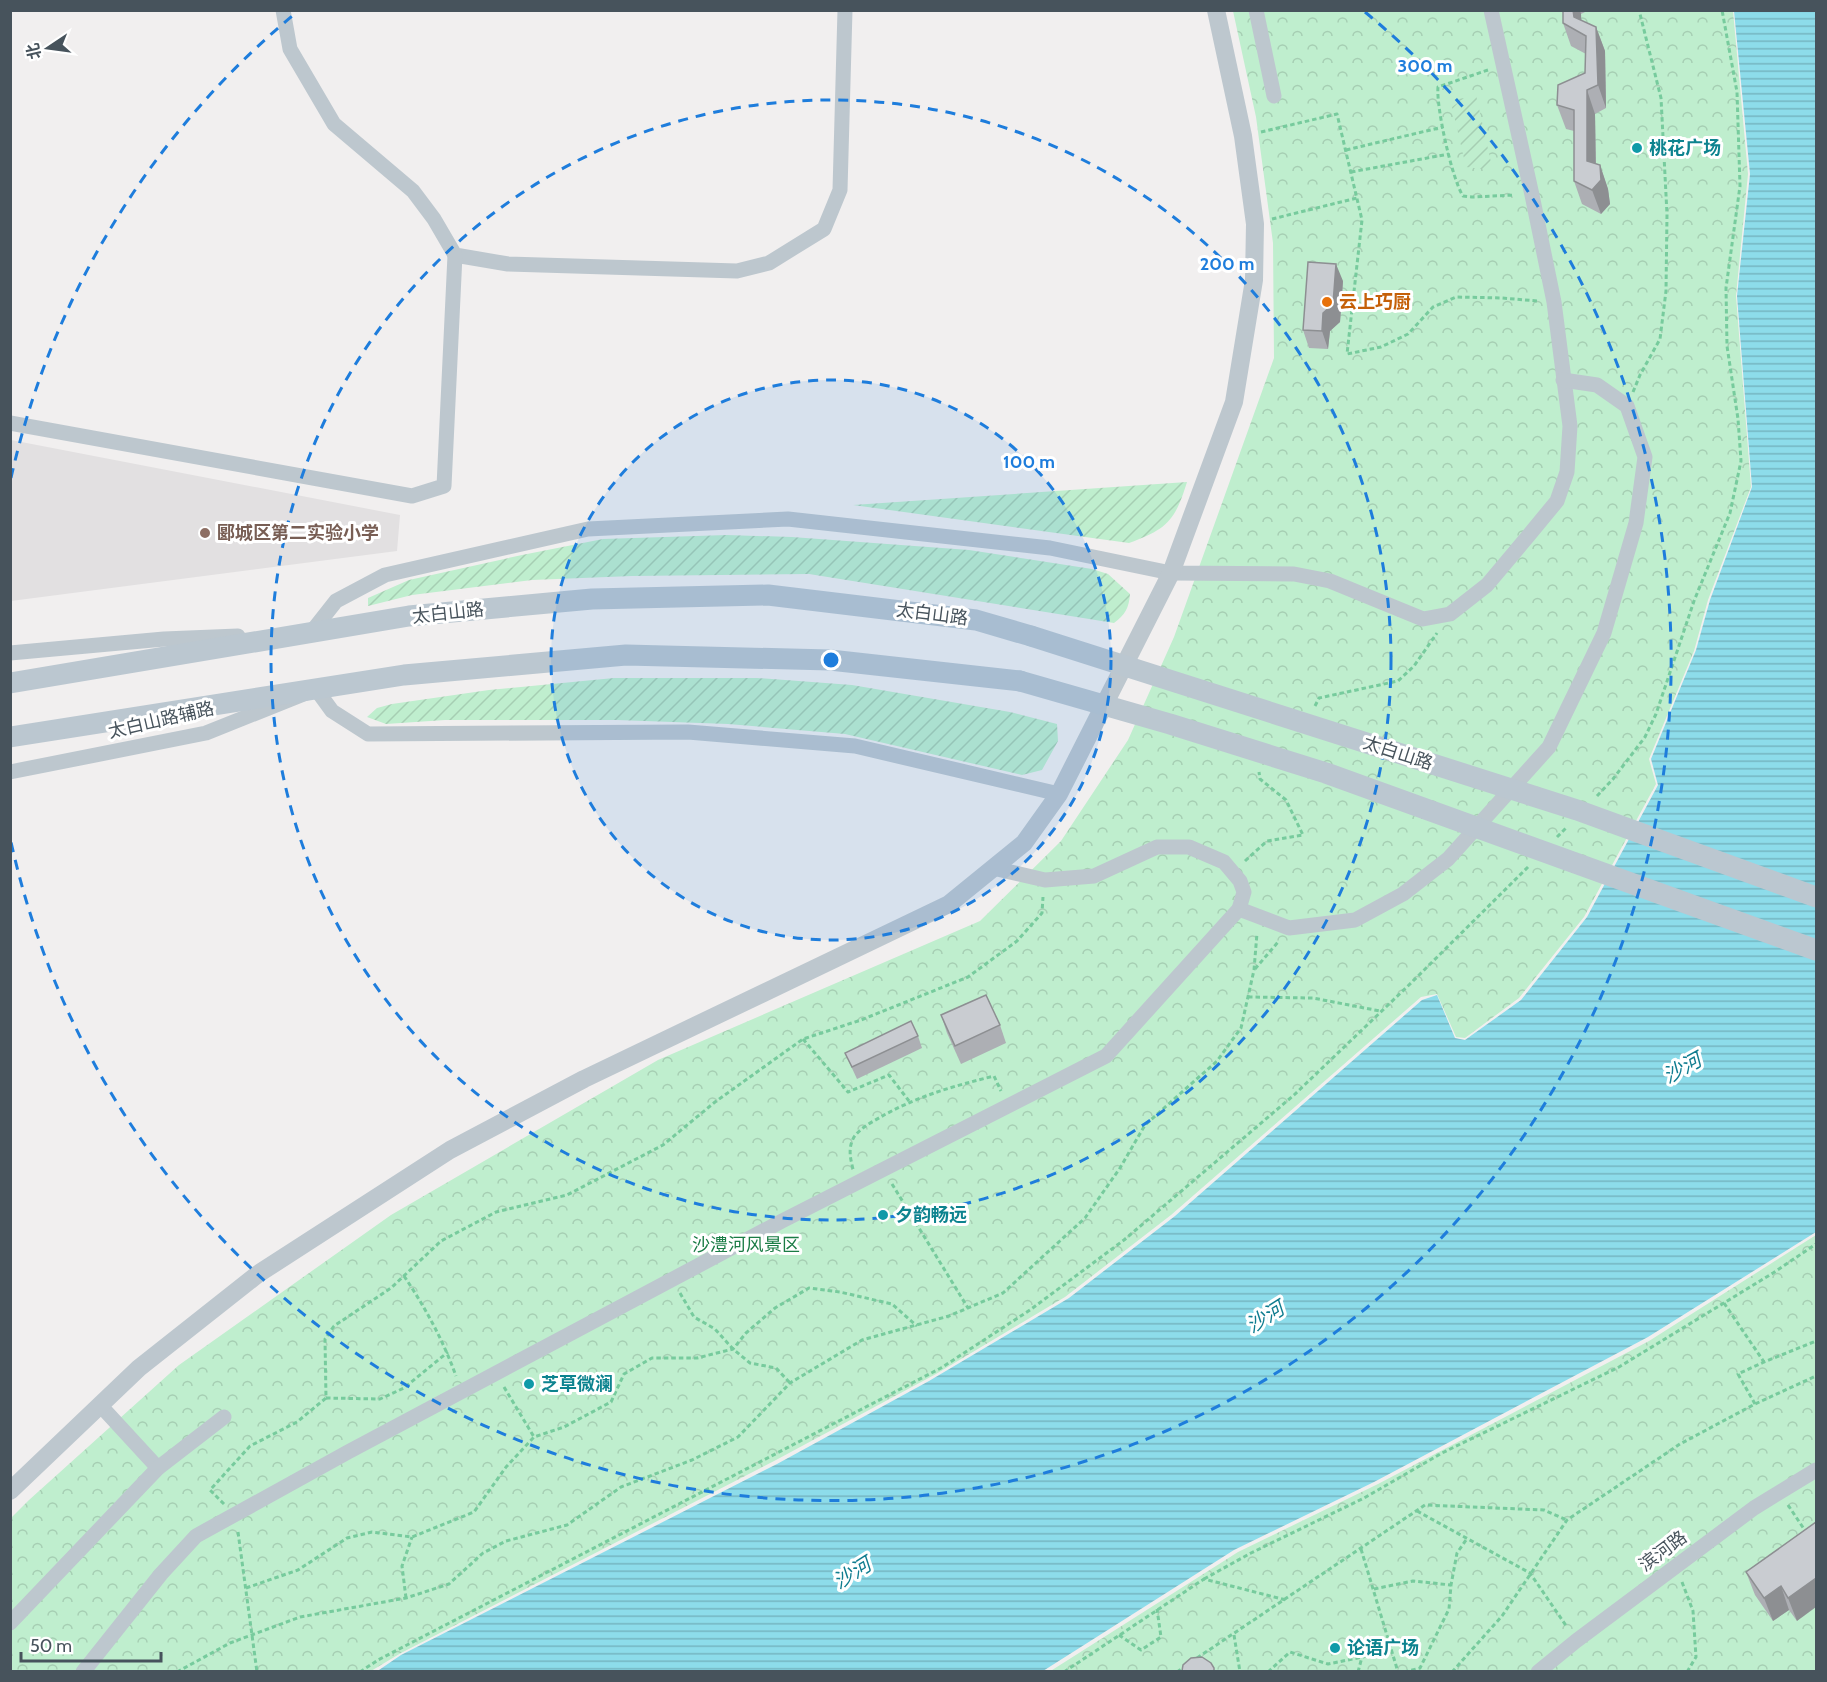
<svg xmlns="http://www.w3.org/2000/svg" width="1827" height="1682" viewBox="0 0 1827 1682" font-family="Cabin,'Noto Sans SC',sans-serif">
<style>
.education{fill:#e2e0e1}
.forest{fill:url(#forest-crowns)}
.garden{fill:url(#garden-furrows)}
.water{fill:url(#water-rules)}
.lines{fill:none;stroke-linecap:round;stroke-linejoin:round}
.path{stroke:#77cb9d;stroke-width:3;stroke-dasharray:4.5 3;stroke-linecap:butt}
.minor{stroke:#bdc7ce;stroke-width:15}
.tertiary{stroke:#bdc7ce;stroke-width:18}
.secondary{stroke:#bbc7d0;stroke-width:21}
.secondary-bridge{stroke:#bbc7d0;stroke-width:21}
.wall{fill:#adafb4}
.shaded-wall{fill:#8d8f92}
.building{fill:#c9ccd1;stroke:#8d8f92;stroke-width:1.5}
.ring{fill:none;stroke:#1e7ddc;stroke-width:3;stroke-dasharray:10 8}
.culture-dot{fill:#0f9aa8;stroke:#fff;stroke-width:2}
.food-dot{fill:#e8710a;stroke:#fff;stroke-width:2}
.education-dot{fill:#8d6e63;stroke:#fff;stroke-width:2}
.labels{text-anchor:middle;stroke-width:6;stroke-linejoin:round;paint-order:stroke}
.culture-label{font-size:18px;font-weight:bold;fill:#0d838f;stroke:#fff;text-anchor:start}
.food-label{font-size:18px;font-weight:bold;fill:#c56008;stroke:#fff;text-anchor:start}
.education-label{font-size:18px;font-weight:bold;fill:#785e54;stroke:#fff;text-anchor:start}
.street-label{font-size:18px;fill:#47535c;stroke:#fff}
.park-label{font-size:18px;fill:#1a7c45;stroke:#fff}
.water-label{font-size:20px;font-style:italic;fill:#107d90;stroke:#fff}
.centre{fill:#1e7ddc;stroke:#fff;stroke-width:3}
.ring-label{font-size:18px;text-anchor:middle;font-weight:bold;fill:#1e7ddc;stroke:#fff;stroke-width:6;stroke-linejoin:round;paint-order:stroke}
</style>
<defs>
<pattern id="forest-crowns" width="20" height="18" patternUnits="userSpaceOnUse" patternTransform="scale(1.5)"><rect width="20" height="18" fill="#bfeece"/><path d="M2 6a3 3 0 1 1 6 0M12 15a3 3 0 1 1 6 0" fill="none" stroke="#a6ceb3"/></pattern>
<pattern id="garden-furrows" width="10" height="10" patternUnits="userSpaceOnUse" patternTransform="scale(1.5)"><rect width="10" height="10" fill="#bfeece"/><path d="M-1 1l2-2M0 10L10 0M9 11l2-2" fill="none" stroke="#a6ceb3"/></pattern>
<pattern id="water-rules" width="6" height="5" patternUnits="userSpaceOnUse" patternTransform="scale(1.5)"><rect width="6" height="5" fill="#8ddcea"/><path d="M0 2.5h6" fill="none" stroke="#75b5c1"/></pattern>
</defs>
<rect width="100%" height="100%" fill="#f1efef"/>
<polygon class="education" points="11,440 400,515 397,551 11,601"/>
<g class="forest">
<polygon points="1233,11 1733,11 1748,174 1736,296 1751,487 1708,600 1694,651 1649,759 1656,784 1584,917 1519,998 1465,1038 1456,1037 1437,994 1421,997 1171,1215 1065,1297 936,1374 776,1460 401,1653 371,1671 11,1671 10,1519 29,1500 179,1365 391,1215 658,1060 980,921 1061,841 1128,740 1174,637 1274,358 1273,243 1256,117"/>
<polygon points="1816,1235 1816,1671 1049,1672 1238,1552 1378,1484 1649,1341"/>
</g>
<g class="garden">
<polygon points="1471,93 1476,95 1492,167 1490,170 1466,167 1452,107"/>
<path d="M1187 482C1175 521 1167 529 1129 543L853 505Z"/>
<path d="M727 535 792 537 969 550 1092 569 1108 574 1130 594C1129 608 1125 615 1114 623L809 574 632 576 532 580 412 595 368 606V598L409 580 522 555 603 539Z"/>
<polygon points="614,678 757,678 852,685 1010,712 1057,724 1058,741 1042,770 1022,775 845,734 728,724 617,720 445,720 386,724 367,717 377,708 392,704 489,690"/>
</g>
<polygon class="water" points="1734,11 1816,11 1816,1232 1648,1337 1374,1482 1234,1550 1043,1671 376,1672 401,1655 777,1464 929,1381 1069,1298 1175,1216 1422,1000 1437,995 1455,1038 1465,1040 1521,1000 1587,917 1658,785 1651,759 1696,650 1710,600 1752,487 1737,296 1750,174"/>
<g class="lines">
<g class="path">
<path d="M1488 70 1438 87C1436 107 1452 179 1463 196L1472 197 1515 195"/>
<polyline points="1261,132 1337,114 1362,220 1347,354 1381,347 1408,334 1433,307 1456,297 1502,298 1537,301"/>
<polyline points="1346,150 1443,127"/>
<polyline points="1351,172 1449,154"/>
<polyline points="1272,219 1357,198"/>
<polyline points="1633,392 1640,375 1660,339 1666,291 1667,214 1661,98 1639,10"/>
<polyline points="1315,706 1319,698 1398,681 1414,666 1437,633"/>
<polyline points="1597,796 1613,779 1645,737 1656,714 1694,601 1730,513 1741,461 1738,419 1727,346 1726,288 1740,186 1737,92 1722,10"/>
<polyline points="1557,837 1567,827"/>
<polyline points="1245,861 1267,841 1303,835 1286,800 1260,779 1259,772"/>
<polyline points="1255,969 1278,942"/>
<polyline points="1248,997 1313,998 1380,1011"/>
<polyline points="803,1039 848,1092 889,1075 909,1101"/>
<path d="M853 1169C850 1157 848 1148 854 1137 861 1127 874 1121 884 1115 921 1095 954 1086 994 1076L1001 1091"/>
<polyline points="892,1184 968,1308"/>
<path d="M404 1276C425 1307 443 1340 456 1376"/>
<polyline points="680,1293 694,1317 715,1329 733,1349 750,1363 776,1368 790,1383"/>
<polyline points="1724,1303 1764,1362"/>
<polyline points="504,1387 534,1437"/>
<polyline points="326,1398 380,1399 404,1388 448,1352"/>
<polyline points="1755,1404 1738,1374 1764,1362 1816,1341"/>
<polyline points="224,1504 210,1490 250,1446 297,1422 326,1398 325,1339 334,1326 391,1288 441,1241 496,1212 567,1195 663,1145 715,1102 803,1039 861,1020 968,977 1017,941 1042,913 1043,897"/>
<polyline points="1788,1505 1806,1532"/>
<polyline points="1417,1511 1530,1573 1567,1627"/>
<polyline points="238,1532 257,1672"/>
<polyline points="1361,1549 1398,1672"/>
<polyline points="1204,1579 1251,1553 1364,1498 1442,1453 1619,1367 1773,1273 1816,1244"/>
<polyline points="1682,1582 1693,1611 1696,1657 1687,1672"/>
<polyline points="246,1588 298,1570 347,1538 372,1532 412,1537 474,1512 506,1467 534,1437 564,1427 611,1402 624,1374 652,1358 697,1358 733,1349 746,1333 775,1308 809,1288 840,1292 892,1304 917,1326"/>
<polyline points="1374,1589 1413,1581 1451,1585"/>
<polyline points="406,1598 402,1566 412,1537"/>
<polyline points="1119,1635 1141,1650 1161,1637 1157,1609"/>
<polyline points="1234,1635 1240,1672"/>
<polyline points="1197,1658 1425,1505 1544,1510 1567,1520"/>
<polyline points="177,1672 230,1643 300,1617 406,1598 449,1584 483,1553 506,1541 567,1525 621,1487 692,1460 738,1437 790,1383 862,1340 949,1316 1003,1293 1085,1218 1120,1168 1145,1125 1217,1061 1241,1028 1254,970 1257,933"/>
<polyline points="360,1672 378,1660 941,1368 1030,1310 1124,1240 1294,1095 1411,983 1529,866"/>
<polyline points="1064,1672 1204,1579 1286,1600"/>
<polyline points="1177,1672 1184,1667"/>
<polyline points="1268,1672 1290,1652 1328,1664 1392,1651"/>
<polyline points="1358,1672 1362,1657"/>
<polyline points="1404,1672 1420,1668 1449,1609 1451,1585 1457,1553 1466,1540"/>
<polyline points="1452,1672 1502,1616 1567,1520 1680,1444 1755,1404 1816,1376"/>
</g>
<g class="minor">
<polyline points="283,10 290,49 334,124 413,191 434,219 455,255 508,264 737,271 769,263 824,229 840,190 845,10"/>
<polyline points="1256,10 1274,96"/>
<polyline points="10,423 412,496 444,486 455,255"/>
<polyline points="307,634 310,634 336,601 385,575 588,529 788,519 1050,548 1171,573 1294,574 1330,581 1423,619 1450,614 1487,585 1529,535 1557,501 1567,472 1570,426 1554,302 1532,195 1491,10"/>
<polyline points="10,653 164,639 238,636"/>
<polyline points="10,772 206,733 316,689 332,711 368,734 688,732 855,746 1059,794"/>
<polyline points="1239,909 1289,928 1355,920 1403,894 1448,859 1549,747 1604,633 1636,523 1645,457 1627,406 1597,385 1563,380"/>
<polyline points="100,1405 158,1468"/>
<polyline points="10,1623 158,1468 224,1417"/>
<polyline points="83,1672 161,1574 196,1536 348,1452 782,1221 1106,1056 1239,909 1244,892 1240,881 1224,862 1189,847 1157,847 1094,876 1045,880 993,868"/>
<polyline points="1538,1672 1576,1641 1754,1508 1816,1470"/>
</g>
<polyline class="tertiary" points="10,1491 139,1368 258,1274 450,1150 584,1079 949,904 1024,843 1059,794 1171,573 1234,402 1254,280 1255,224 1243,136 1216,10"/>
<g class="secondary">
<polyline points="10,683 409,616 592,599 768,595 976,620 1031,636"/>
<polyline points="10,737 404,675 626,655 830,660 1020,681"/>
</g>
<g class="secondary-bridge">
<polyline points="1031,636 1577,810 1816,897"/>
<polyline points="1020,681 1170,724 1326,773 1816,950"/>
</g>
</g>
<g class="wall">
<polygon points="1563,10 1589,10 1581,14 1581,21 1596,27 1605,51 1606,108 1595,114 1596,164 1600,165 1608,189 1610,204 1601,214 1582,204 1574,181 1574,131 1566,129 1557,105 1585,73 1586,54 1571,46 1563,23"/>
<polygon points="1343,281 1340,322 1330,331 1328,349 1309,348 1303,330"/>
<polygon points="941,1015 1000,1025 1006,1043 961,1064 947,1033"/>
<polygon points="918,1036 922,1048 857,1079 845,1053"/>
<polygon points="1816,1522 1797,1621 1789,1610 1773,1621 1755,1595 1746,1572"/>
</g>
<g class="shaded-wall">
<polygon points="1573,10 1580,10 1581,14 1582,34 1574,17"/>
<polygon points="1596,27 1605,51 1606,108 1598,85"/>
<polygon points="1587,90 1595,114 1596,185 1587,161"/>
<polygon points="1600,165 1608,189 1610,204 1601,214 1592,190"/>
<polygon points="1336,264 1343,281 1340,322 1330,331 1328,349 1322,331 1323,313"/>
<polygon points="1816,1578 1816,1607 1797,1621 1788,1598"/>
<polygon points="1781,1586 1789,1610 1773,1621 1764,1598"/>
</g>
<g class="building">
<polygon points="1563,10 1573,10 1574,17 1596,27 1598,85 1587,90 1587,161 1600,165 1601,180 1592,190 1574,181 1574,110 1557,105 1558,85 1585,73 1586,36 1563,23"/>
<polygon points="1308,262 1336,264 1333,304 1323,313 1322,331 1303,330"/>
<polygon points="986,995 1000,1025 955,1046 941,1015"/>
<polygon points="911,1021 918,1036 852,1067 845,1053"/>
<polygon points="1816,1522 1816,1578 1788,1598 1781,1586 1764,1598 1746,1572"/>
<polygon points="1202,1657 1211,1663 1214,1668 1214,1671 1182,1671 1183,1665 1191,1658"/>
</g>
<circle cx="831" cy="660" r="280" fill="#1e7ddc" fill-opacity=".12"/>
<g class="ring">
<circle cx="831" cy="660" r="280"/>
<circle cx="831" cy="660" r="560"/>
<path d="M11 478A840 840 0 0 1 297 12M1365 12A840 840 0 1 1 11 842"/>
</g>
<g class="culture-dot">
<circle cx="1637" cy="148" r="6"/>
<circle cx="883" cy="1215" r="6"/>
<circle cx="529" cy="1384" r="6"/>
<circle cx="1335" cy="1648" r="6"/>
</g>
<circle class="food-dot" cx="1327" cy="302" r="6"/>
<circle class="education-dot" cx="205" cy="533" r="6"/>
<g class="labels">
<g class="culture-label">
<text x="1649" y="154">桃花广场</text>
<text x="895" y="1221">夕韵畅远</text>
<text x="541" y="1390">芝草微澜</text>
<text x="1347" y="1654">论语广场</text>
</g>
<g class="food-label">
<text x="1339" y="308">云上巧厨</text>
</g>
<g class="education-label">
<text x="217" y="539">郾城区第二实验小学</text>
</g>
<g class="street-label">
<text transform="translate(448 613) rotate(-6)" y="6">太白山路</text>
<text transform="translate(932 614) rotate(7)" y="6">太白山路</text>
<text transform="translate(161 720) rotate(-13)" y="6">太白山路辅路</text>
<text transform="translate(1398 753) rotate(18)" y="6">太白山路</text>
<text transform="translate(1663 1551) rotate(-37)" y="6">滨河路</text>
</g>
<g class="park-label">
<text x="746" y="1251">沙澧河风景区</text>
</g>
<g class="water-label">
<text transform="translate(1682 1068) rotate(-29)" y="7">沙河</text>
<text transform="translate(1265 1317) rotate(-32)" y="7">沙河</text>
<text transform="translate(852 1573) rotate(-32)" y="7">沙河</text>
</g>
</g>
<circle cx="831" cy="660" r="9" class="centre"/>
<g class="ring-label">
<text x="1425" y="72">300 m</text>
<text x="1227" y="270">200 m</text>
<text x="1029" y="468">100 m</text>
</g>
<rect width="1827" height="1682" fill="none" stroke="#47535c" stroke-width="24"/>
<g transform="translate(48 48) rotate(257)" stroke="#ffffff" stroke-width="4.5" paint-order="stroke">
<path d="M0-4.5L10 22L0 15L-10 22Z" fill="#47535c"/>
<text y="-9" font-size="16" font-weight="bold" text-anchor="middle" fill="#47535c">北</text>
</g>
<path d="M21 1652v9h140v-9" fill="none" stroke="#47535c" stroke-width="3"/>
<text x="30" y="1652" font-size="18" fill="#47535c" stroke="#ffffff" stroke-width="4.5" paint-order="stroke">50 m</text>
</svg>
